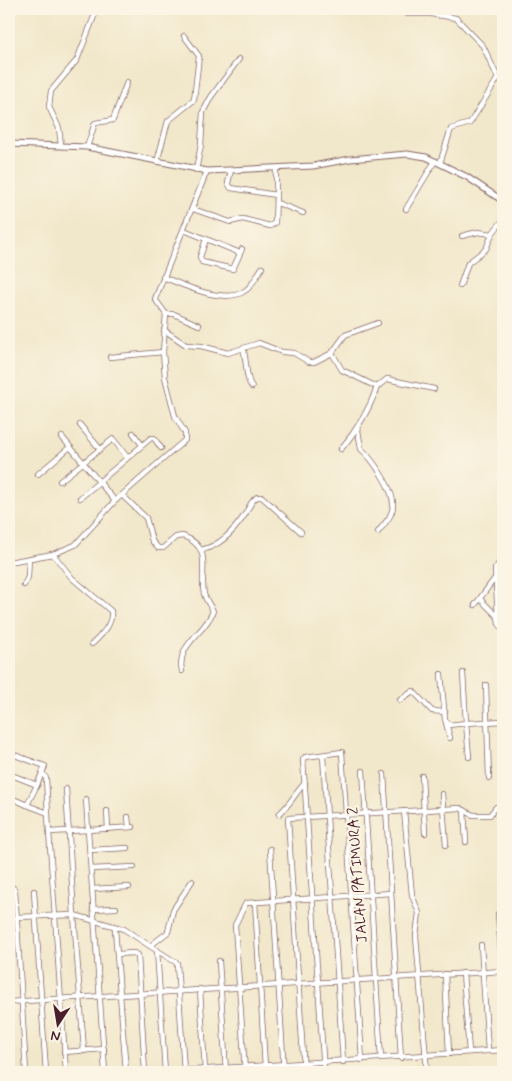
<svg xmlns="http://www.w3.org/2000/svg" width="512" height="1081" viewBox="0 0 512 1081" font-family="Mynerve,sans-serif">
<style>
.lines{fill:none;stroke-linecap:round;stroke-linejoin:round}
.river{stroke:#5bbbda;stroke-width:9}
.minor-casing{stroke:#846563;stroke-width:6}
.tertiary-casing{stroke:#846563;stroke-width:7}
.minor{stroke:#fff;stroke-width:4.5}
.tertiary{stroke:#fff;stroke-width:5}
.labels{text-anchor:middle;stroke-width:4.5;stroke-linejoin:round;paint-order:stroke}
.street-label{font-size:15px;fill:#4a1f2b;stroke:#fcf5e5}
</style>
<rect width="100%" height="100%" fill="#fcf5e5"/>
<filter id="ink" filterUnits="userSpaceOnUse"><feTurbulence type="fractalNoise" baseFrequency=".02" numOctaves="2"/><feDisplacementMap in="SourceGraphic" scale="10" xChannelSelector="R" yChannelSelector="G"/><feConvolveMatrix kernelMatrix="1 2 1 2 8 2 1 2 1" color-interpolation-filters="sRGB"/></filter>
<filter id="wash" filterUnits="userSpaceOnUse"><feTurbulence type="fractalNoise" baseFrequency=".0096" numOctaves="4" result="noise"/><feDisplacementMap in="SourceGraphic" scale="20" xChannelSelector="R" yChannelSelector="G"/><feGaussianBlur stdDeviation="1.12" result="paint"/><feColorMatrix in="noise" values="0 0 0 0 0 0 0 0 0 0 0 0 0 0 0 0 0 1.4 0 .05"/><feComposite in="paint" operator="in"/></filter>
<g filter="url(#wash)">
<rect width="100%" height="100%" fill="#f1e7ca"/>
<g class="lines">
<polyline class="river" points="502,1072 503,1069"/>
</g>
</g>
<g filter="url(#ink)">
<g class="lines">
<defs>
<g id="minor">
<polyline points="396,9 408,14 431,14 456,18 483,46 498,78 470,123 451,129 440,163"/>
<polyline points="61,145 59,128 49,107 51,91 77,60 97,9"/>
<polyline points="87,147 95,123 113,120 127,82"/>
<polyline points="157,162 168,121 194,100 199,56 184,36"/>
<polyline points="196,170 201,145 203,112 211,97 239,59"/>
<polyline points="231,170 228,183 231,188 276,195 276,169"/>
<polyline points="277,203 303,213"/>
<polyline points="193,209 230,222 243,219 270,226 275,223 276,195"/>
<polyline points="406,209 435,161"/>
<polyline points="184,230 240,253"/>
<polyline points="462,236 478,232 492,234 503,220"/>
<polyline points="206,239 200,257 202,262 233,269 242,249"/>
<path d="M163 277C183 285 226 306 246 290 253 285 257 275 262 268"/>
<polyline points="460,286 468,263 486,249 492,234"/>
<polyline points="166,314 174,314 199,325"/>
<polyline points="164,330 186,345 201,346 228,353 259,343 282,352 294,353 309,362 314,362 332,353 345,335 378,323"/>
<path d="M243 348C247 359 245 379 252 387"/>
<path d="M332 353 342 370 377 387C369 411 357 430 341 449"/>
<polyline points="110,357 163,352"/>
<polyline points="377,387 387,379 434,389"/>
<polyline points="80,425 100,449"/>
<path d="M358 430 361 449C372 458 394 490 393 505 393 516 384 524 378 532"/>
<polyline points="133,433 142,445"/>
<polyline points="62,437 115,501"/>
<polyline points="38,474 70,447"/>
<polyline points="60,481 113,439 127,457"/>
<path d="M123 496 146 518 152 541 158 548H163L176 537 183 536C214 548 199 570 204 594 206 601 210 605 213 611 206 633 176 644 182 671"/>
<polyline points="80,498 151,438 154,438 161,448"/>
<path d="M201 550C221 546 235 530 246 513 249 507 251 501 257 497H262L301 532"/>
<path d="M53 554 72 578 111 611C113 625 101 635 92 644"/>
<polyline points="503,558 495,569 498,617 499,624 503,629"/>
<polyline points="9,562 53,554 75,545 115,501 185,440 185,433 175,416 165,377 163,352 166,314 155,299 207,171"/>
<polyline points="24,585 28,577 29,558"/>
<polyline points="480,599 498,617"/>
<polyline points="475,605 495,578"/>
<polyline points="441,674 445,720 449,725 466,723 463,673"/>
<polyline points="486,685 489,778"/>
<polyline points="400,700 413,691 432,711 445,712"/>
<polyline points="446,723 450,738"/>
<polyline points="9,753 45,766 37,785 9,774"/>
<polyline points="323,756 343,1062"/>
<polyline points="469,757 466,723 503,721"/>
<polyline points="363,771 381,1059"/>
<polyline points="42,773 46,778 49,832 88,830 105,1072"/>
<polyline points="384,774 401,1058"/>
<polyline points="422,776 425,833"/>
<polyline points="37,785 27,805 48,813"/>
<polyline points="66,789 74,915 124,929 150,946 168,932 173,910 192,881"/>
<polyline points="442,794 446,845"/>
<polyline points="9,797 27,805"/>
<polyline points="86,799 88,830 133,827"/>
<polyline points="464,810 466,842"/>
<polyline points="107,811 108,829"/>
<polyline points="404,811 412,895 419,913 416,936 427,1072"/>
<path d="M279 814C290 805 295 793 305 783"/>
<polyline points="128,817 129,827"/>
<polyline points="49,832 66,1072"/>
<polyline points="270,849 284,1072"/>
<polyline points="90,850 127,848"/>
<polyline points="91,869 134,867"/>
<polyline points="9,884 15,890 26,1072"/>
<polyline points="92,889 129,887"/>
<polyline points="34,891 46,1072"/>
<polyline points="255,902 265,1067"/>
<polyline points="93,909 116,908"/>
<polyline points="498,914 503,976"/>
<polyline points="16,917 74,915 84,1051"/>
<polyline points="115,929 126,1072"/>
<polyline points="481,945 488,1051"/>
<polyline points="150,946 177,963 184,1072"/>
<polyline points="157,950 165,1072"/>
<polyline points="118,954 134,953 138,955 145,1072"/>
<polyline points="219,961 226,1072"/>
<polyline points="463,973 469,1052"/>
<polyline points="445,974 449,1054"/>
<polyline points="200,989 205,1071"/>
<polyline points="9,1002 503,971"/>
<polyline points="64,1052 104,1049"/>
<polyline points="163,1072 503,1050"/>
<polyline points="245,1072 235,925 246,903 391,893"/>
<polyline points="304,1072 288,818 460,808 473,815 490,815 496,807 503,807"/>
<polyline points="324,1072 303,759 305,757 342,752 362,1060"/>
</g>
<polyline id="tertiary" points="9,144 87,147 207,171 313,166 350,159 407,154 426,157 445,166 467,177 503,201"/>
</defs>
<use href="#minor" class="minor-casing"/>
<use href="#tertiary" class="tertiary-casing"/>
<use href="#minor" class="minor"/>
<use href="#tertiary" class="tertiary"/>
</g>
</g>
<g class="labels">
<g class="street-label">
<text transform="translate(357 875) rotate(-94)" y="5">JALAN PATIMURA 2</text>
</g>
</g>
<rect width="512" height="1081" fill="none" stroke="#fcf5e5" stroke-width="30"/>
<g transform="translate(58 1024) rotate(192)" stroke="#fcf5e5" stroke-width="4" paint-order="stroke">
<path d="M0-4L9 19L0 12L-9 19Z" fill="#4a1f2b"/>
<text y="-8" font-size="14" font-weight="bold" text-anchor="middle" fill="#4a1f2b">N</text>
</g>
</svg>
